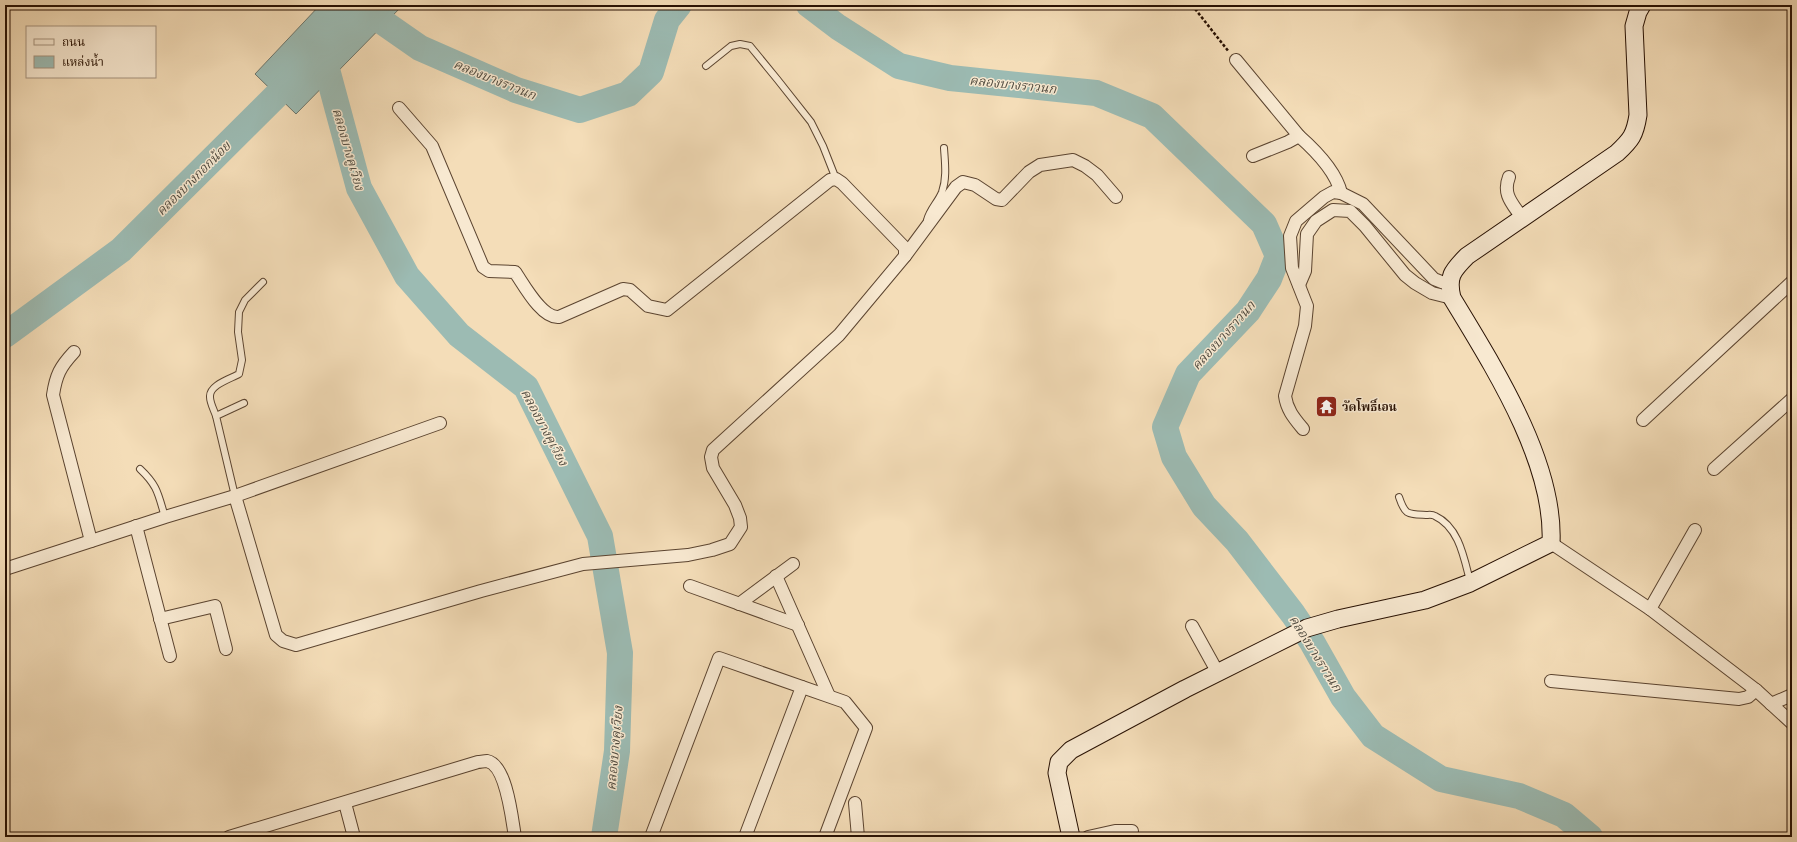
<svg xmlns="http://www.w3.org/2000/svg" width="1797" height="842" viewBox="0 0 1797 842" font-family="'IM FELL Great Primer','Noto Serif Thai',serif">
<style>
.water{fill:#9cbbb3;stroke:#6e776d}
.lines{fill:none;stroke-linecap:round;stroke-linejoin:round}
.river{stroke:#9cbbb3;stroke-width:26}
.lane-casing{stroke:#5b4430;stroke-width:8}
.street-casing{stroke:#5b4430;stroke-width:14}
.secondary-casing{stroke:#281103;stroke-width:19}
.path{stroke:#281103;stroke-width:2.5;stroke-dasharray:3 2;stroke-linecap:butt}
.lane{stroke:#f8e9d1;stroke-width:6}
.street{stroke:#f8e9d1;stroke-width:12}
.secondary{stroke:#f8e9d1;stroke-width:17}
.labels{text-anchor:middle;stroke-width:3;stroke-linejoin:round;paint-order:stroke}
.poi-label{font-size:12px;font-weight:bold;fill:#281103;stroke:#f8e9d1;text-anchor:start}
.water-label{font-size:13px;font-style:italic;fill:#514c41;stroke:#f8e9d1}
</style>
<rect width="100%" height="100%" fill="#f4ddb8"/>
<filter id="stains"><feTurbulence type="fractalNoise" baseFrequency=".005" numOctaves="4"/><feColorMatrix values="0 0 0 0 .2 0 0 0 0 .09 0 0 0 0 .02 0 0 0 .5 -.17"/></filter>
<radialGradient id="worn" r=".72"><stop offset=".6" stop-color="#630" stop-opacity="0"/><stop offset="1" stop-color="#630" stop-opacity=".3"/></radialGradient>
<polygon class="water" points="320,5 403,5 296,114 255,74"/>
<g class="lines">
<g class="river">
<polyline points="809,5 838,27 899,66 950,78 1096,93 1152,116 1264,224 1278,256 1269,279 1248,311 1188,374 1165,427 1174,457 1204,506 1237,541 1293,614 1312,642 1343,697 1373,736 1441,779 1519,796 1564,815 1590,837"/>
<polyline points="364,9 420,48 516,90 580,110 628,94 651,72 667,20 679,5"/>
<polyline points="322,51 359,188 407,276 459,335 526,387 600,536 620,653 617,751 604,837"/>
<polyline points="5,335 121,250 301,71"/>
</g>
<defs>
<g id="lane">
<polyline points="706,66 731,46 740,44 750,46 777,79 811,122 823,146 836,179"/>
<path d="M927 220C930 209 938 202 942 192 947 178 945 163 944 148"/>
<path d="M216 416C214 410 210 403 210 397 209 385 230 379 239 374L242 360 238 332 239 312 245 300 263 282"/>
<path d="M140 469C158 486 158 494 165 517"/>
<polyline points="235,496 216,416 244,403"/>
<path d="M1399 497C1405 515 1407 514 1426 515 1428 515 1432 514 1435 516 1459 527 1464 558 1470 581"/>
</g>
<g id="street">
<polyline points="1236,60 1299,136"/>
<path d="M1253 156 1288 142 1299 136C1316 151 1336 171 1341 193"/>
<path d="M1509 177C1502 195 1513 204 1522 218"/>
<polyline points="905,256 956,187 963,182 975,185 996,199 1002,200 1029,172 1040,165 1073,160 1085,166 1097,175 1116,197"/>
<polyline points="1299,285 1305,271 1307,234 1316,221 1333,210 1350,211 1365,226 1405,275 1415,283 1432,293 1452,298"/>
<path d="M74 352C60 367 56 375 53 395L91 541"/>
<polyline points="1643,420 1792,282"/>
<path d="M1303 429C1294 418 1287 410 1285 396L1305 326 1307 306 1292 268 1290 236 1296 221 1324 197 1333 192 1341 193 1363 204 1434 279 1449 285"/>
<polyline points="1714,469 1792,399"/>
<polyline points="235,496 440,423"/>
<polyline points="136,526 170,656"/>
<polyline points="1551,543 1650,609 1756,690 1792,723"/>
<path d="M5 569 165 517 235 496 276 635 283 641 296 645 481 591 583 564 688 555 712 550 730 544 741 527 740 518 735 505 713 468 711 457 713 450 839 335 905 256V248L842 183 836 179 830 180 667 310 648 306 630 290 623 289 559 317C542 319 524 285 515 272L489 271 483 267 432 146 399 108"/>
<polyline points="776,576 829,696"/>
<polyline points="690,586 798,625"/>
<polyline points="739,604 793,564"/>
<polyline points="1650,609 1695,530"/>
<polyline points="160,619 215,606 226,649"/>
<polyline points="1192,626 1218,673"/>
<polyline points="1551,681 1739,699 1748,697 1756,690"/>
<polyline points="1771,704 1792,695"/>
<polyline points="345,803 354,837"/>
<polyline points="855,803 858,837"/>
<path d="M229 837 478 762C480 762 484 761 487 761 507 765 512 820 515 837"/>
<polyline points="651,837 719,658 845,702 866,728 825,837"/>
<polyline points="745,837 802,687"/>
<polyline points="1088,837 1115,831 1132,831"/>
</g>
<path id="secondary" d="M1071 837 1057 773 1059 762 1071 750 1185 689 1307 628 1338 619 1425 600 1470 583 1551 543C1555 462 1493 366 1452 298 1447 277 1452 271 1467 256L1617 153C1631 140 1635 135 1638 115L1634 26 1638 12 1642 5"/>
</defs>
<use href="#lane" class="lane-casing"/>
<use href="#street" class="street-casing"/>
<use href="#secondary" class="secondary-casing"/>
<polyline class="path" points="1192,5 1229,52"/>
<use href="#lane" class="lane"/>
<use href="#street" class="street"/>
<use href="#secondary" class="secondary"/>
</g>
<defs>
<symbol id="temple-square" viewBox="-11 -11 22 22"><rect x="-9" y="-9" width="18" height="18" rx="4" fill="#8f2418" stroke="#f8e9d1"/><path d="M0-6L5-2H3V0L6.5 2.5H4V6H1.5V3h-3V6H-4V2.5H-6.5L-3 0V-2H-5Z" fill="#fff"/></symbol>
</defs>
<g fill-rule="evenodd">
<use href="#temple-square" x="1314" y="394" width="25" height="25"/>
</g>
<g class="labels">
<g class="poi-label">
<text x="1342" y="411">วัดโพธิ์เอน</text>
</g>
<g class="water-label">
<text transform="translate(495 79) rotate(22)" y="5">คลองบางราวนก</text>
<text transform="translate(1013 84) rotate(6)" y="5">คลองบางราวนก</text>
<text transform="translate(349 149) rotate(74)" y="5">คลองบางคูเวียง</text>
<text transform="translate(193 178) rotate(-45)" y="5">คลองบางกอกน้อย</text>
<text transform="translate(1223 335) rotate(-48)" y="5">คลองบางราวนก</text>
<text transform="translate(545 427) rotate(62)" y="5">คลองบางคูเวียง</text>
<text transform="translate(1316 653) rotate(58)" y="5">คลองบางราวนก</text>
<text transform="translate(614 748) rotate(-85)" y="5">คลองบางคูเวียง</text>
</g>
</g>
<rect width="1797" height="842" fill="none" stroke="#f4ddb8" stroke-width="20"/>
<rect x="6" y="6" width="1785" height="830" fill="none" stroke="#281103" stroke-width="2"/>
<rect x="10" y="10" width="1777" height="822" fill="none" stroke="#281103"/>
<rect x="26" y="26" width="130" height="52" fill="#f8e9d1" stroke="#a5937f"/>
<rect x="34" y="39" width="20" height="6" fill="#f8e9d1" stroke="#a5937f"/>
<text x="62" y="46" font-size="12" fill="#281103">ถนน</text>
<rect x="34" y="56" width="20" height="12" fill="#9cbbb3" stroke="#a5937f"/>
<text x="62" y="66" font-size="12" fill="#281103">แหล่งน้ำ</text>
<rect width="100%" height="100%" filter="url(#stains)"/>
<rect width="100%" height="100%" fill="url(#worn)"/>
</svg>
